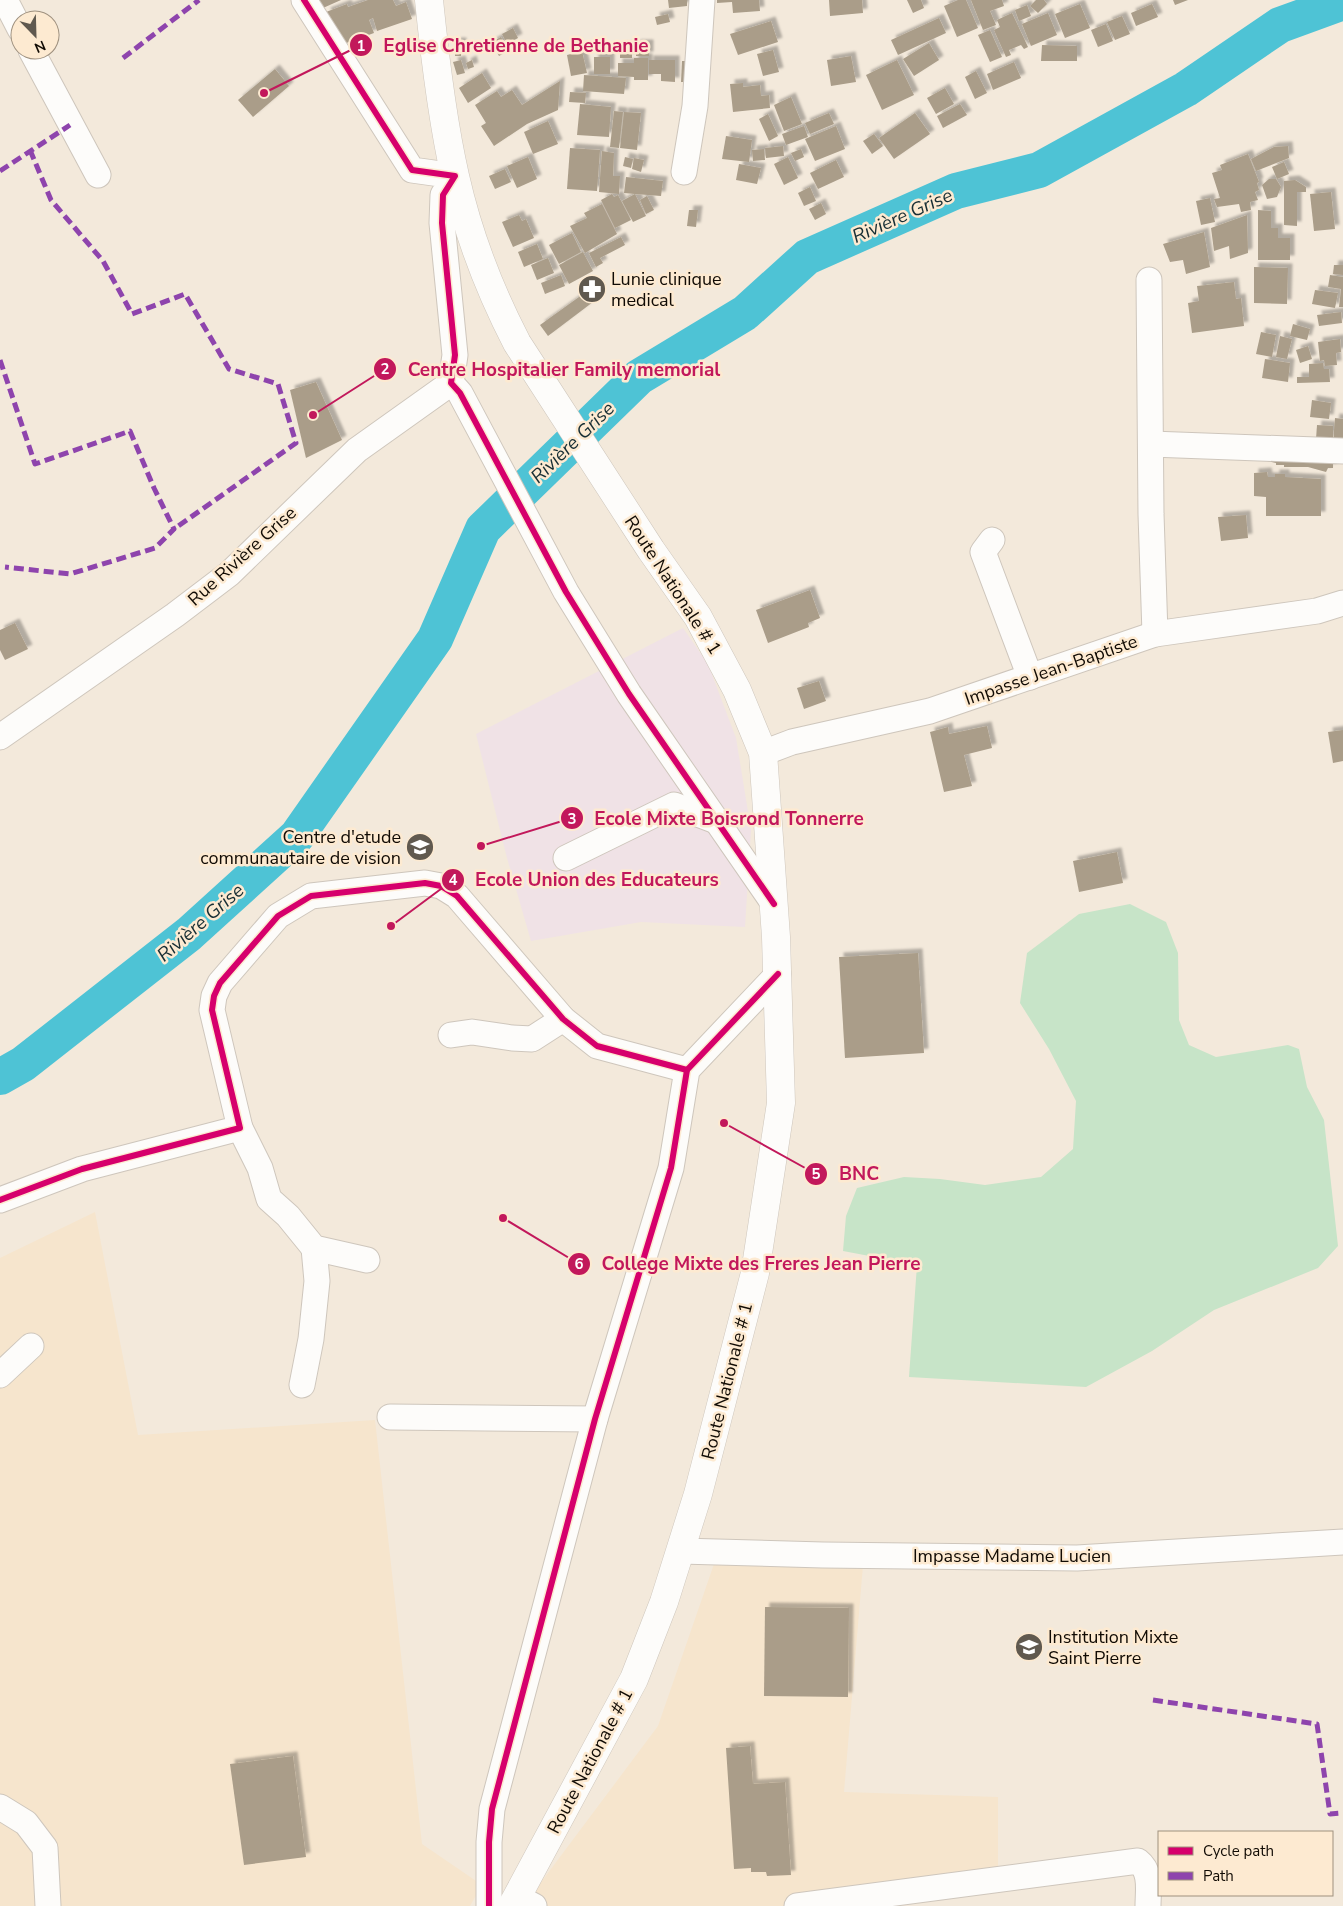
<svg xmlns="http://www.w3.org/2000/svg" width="1343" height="1906" viewBox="0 0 1343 1906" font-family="'Nunito Sans',sans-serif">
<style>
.commercial{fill:#f0e2e6}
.built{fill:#f6e5cd}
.green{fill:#c7e4c8}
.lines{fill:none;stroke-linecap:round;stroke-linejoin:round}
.river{stroke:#4ec3d5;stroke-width:36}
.building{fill:#aa9d89;filter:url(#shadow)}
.minor-casing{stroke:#cec6bc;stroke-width:27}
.major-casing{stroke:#cec6bc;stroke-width:29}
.minor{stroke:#fdfcfa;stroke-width:25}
.major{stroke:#fdfcfa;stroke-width:28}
.quiet{stroke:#8e44ad;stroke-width:5;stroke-dasharray:10 5;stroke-linecap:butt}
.cycleway-casing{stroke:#fdead1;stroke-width:9}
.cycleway{stroke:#d6006c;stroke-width:6}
.labels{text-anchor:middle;stroke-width:5;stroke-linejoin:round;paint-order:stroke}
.poi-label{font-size:18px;fill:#110b04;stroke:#fdead1;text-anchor:start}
.street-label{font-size:18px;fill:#110b04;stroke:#fdead1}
.water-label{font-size:19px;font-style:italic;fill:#172e34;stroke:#fdead1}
.leader{fill:none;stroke:#c2185b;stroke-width:2}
.callout-dot{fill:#c2185b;stroke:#fdead1;stroke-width:2}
.mark-label{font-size:15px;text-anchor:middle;font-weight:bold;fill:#fff}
.callout-label{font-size:19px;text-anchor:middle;font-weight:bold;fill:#c2185b;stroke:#fdead1;stroke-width:5;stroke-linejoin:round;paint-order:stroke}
</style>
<defs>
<filter id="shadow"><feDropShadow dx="4.5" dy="-4.5" stdDeviation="1" flood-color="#0004"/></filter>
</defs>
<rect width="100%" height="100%" fill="#f3e9db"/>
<polygon class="commercial" points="683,628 708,664 736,738 751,830 745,927 641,922 531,941 507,858 476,734"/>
<g class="built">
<polygon points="95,1212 138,1435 375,1420 422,1844 482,1885 470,1906 0,1906 0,1258"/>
<polygon points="714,1564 863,1565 844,1792 998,1797 998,1884 882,1906 548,1906 533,1893 658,1726"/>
</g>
<polygon class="green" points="1130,904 1166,922 1178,953 1179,1020 1189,1045 1216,1057 1288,1045 1299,1049 1307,1087 1324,1120 1338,1246 1318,1268 1214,1310 1152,1351 1086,1387 909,1377 917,1265 843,1251 846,1216 857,1188 904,1177 940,1179 985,1185 1041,1177 1073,1149 1076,1101 1049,1049 1020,1003 1027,953 1079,914"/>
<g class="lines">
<polyline class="river" points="0,1077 23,1064 189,934 297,836 435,639 483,529 639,377 745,313 807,257 956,191 1039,170 1186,89 1280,25 1343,2"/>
</g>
<g class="building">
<polygon points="319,0 341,0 323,8"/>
<polygon points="368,0 393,0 396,6 406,2 412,19 377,31 373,18 369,20 374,33 338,46 326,12 347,4 348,7"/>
<polygon points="668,0 687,0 687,6 669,8"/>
<polygon points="717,0 759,0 760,11 733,13 732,2 717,3"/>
<polygon points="829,0 862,0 863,13 830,16"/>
<polygon points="907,0 921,0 924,8 913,13"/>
<polygon points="958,0 966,0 978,28 957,37 944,6"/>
<polygon points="971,0 1002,0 1004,6 990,11 996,25 983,30"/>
<polygon points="1036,0 1044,0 1047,4 1038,13 1030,6"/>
<polygon points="1173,0 1188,0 1175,5"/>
<polygon points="1080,4 1090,28 1065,38 1055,14"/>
<polygon points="1152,4 1158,17 1136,26 1131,13"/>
<polygon points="1027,5 1031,16 1019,21 1015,10"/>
<polygon points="1012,13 1028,47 1024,49 1021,45 1009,50 1011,55 1006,57 994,30 1000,27 997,20"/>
<polygon points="1048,13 1057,35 1031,46 1022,24"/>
<polygon points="668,14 670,22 657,25 655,17"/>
<polygon points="1122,16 1130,34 1115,40 1107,22"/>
<polygon points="939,18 946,33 898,55 891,40"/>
<polygon points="771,21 778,42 738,55 730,34"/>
<polygon points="1106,24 1113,41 1098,47 1091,30"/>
<polygon points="513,28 518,38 507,44 502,34"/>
<polygon points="990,30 1002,57 990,62 978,35"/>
<polygon points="501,37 508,51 499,56 492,42"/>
<polygon points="456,42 462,42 461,56 455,56"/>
<polygon points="929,43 939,60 914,76 903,59"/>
<rect x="636" y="44" width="13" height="12"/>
<polygon points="1042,45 1077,46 1077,61 1041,61"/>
<rect x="620" y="46" width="12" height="12"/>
<polygon points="355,48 357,53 345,58 343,52"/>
<polygon points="773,50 779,72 763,76 757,54"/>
<polygon points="582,51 587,73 571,76 567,55"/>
<polygon points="851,56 856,82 831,86 827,60"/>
<rect x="594" y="57" width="16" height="17"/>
<polygon points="634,58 648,58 648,80 634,80 634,77 618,76 618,63 634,63"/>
<polygon points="461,60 465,73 457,75 453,62"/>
<polygon points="472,60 474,67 468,69 466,63"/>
<polygon points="649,60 675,60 675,82 661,81 661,74 649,74"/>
<polygon points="897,60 914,95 882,110 866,75"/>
<polygon points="682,61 694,61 694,82 681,82"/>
<polygon points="1014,62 1021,78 993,90 987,74"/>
<polygon points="275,69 289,86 253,117 238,100"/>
<polygon points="976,71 987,93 975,99 965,77"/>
<polygon points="482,73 491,88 468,103 459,88"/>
<polygon points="584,75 626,78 624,94 583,91"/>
<polygon points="560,81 558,110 527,124 494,146 481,126 486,123 475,105 497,91 501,97 512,90 522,105"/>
<polygon points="743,83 743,87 760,85 761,96 769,95 770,108 733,112 730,84"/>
<polygon points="945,88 954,104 936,114 927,98"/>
<polygon points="570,92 586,93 585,103 569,102"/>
<polygon points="791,97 802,124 784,131 774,105"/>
<polygon points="580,104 611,107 609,137 577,135"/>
<polygon points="960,104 967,115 943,128 937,116"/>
<polygon points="614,111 623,112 619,148 610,147"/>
<polygon points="624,112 641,113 637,150 620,148"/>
<polygon points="829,113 834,124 810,134 805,123"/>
<polygon points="915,113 930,134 894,159 879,138"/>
<polygon points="768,114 778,136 769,141 759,119"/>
<polygon points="548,121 558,144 533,154 524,132"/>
<polygon points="804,126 808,137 786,145 782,134"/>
<polygon points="836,126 845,149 815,161 805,139"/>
<polygon points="874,134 883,146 872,154 863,141"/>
<polygon points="726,136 752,140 749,162 722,159"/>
<polygon points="783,146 784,156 766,158 765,148"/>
<polygon points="1288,146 1289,158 1256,171 1251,159 1274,147"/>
<polygon points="570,148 600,150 597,191 567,189"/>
<polygon points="764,149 765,160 753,161 752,150"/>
<polygon points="801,149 804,157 795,161 791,153"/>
<polygon points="602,151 614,153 613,176 620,176 619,194 599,192"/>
<polygon points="1248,154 1259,182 1257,183 1259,190 1255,192 1258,200 1250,202 1251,210 1241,212 1239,204 1217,207 1214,199 1220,198 1212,173 1222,170 1220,165"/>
<polygon points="528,157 537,179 517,188 507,166"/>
<polygon points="625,157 633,159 631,168 623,166"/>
<polygon points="788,157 798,178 784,185 774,164"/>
<polygon points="634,158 644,160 641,172 632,169"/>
<polygon points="836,160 844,177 818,189 810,173"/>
<polygon points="1284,162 1289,174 1277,179 1272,167"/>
<polygon points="739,164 761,168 757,184 736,180"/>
<polygon points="505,169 511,182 495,189 489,176"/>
<polygon points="626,177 663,181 661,196 635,194 646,216 633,222 622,201 635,194 624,193"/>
<polygon points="1269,179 1276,179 1281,187 1277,197 1267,199 1262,185"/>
<polygon points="1295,180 1306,187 1306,192 1297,192 1297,226 1284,225 1284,181"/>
<polygon points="810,187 816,201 804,206 798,193"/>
<polygon points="1331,192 1335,229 1314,231 1310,194"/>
<polygon points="612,194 614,197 618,195 631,220 615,228 601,200"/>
<polygon points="647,196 654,210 646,214 640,200"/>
<polygon points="1210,198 1215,222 1201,225 1196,201"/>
<polygon points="821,203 826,214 815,220 809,209"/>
<polygon points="602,204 617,234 585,253 570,226 587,218 584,213"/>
<polygon points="689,210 698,210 696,227 687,226"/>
<polygon points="1258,210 1271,211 1271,228 1278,228 1278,238 1290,238 1290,260 1258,260"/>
<polygon points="519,215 522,221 526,219 534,238 513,247 502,222"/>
<polygon points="1247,215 1248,253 1230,259 1229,246 1214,251 1211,228"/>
<polygon points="1204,232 1210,267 1186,274 1183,260 1170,262 1163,244"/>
<polygon points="572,233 581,252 559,264 549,245"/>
<polygon points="621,237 625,245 600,258 603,263 596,267 589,253"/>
<polygon points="537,244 543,259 524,267 518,252"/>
<polygon points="583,252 593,271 569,284 559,265"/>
<polygon points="548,258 554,273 537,280 531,265"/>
<polygon points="1334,265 1343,265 1343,275 1333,274"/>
<polygon points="1254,267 1288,268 1287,304 1254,303"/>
<polygon points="561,275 565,286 545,294 541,283"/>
<polygon points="1330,275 1343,277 1343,307 1339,307 1341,289 1328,287"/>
<polygon points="1234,282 1236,299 1241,298 1244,326 1192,333 1188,303 1199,301 1197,286"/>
<polygon points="1315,290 1338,293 1335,308 1312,304"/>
<polygon points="586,292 593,302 548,336 540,325"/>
<polygon points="1341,312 1342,323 1319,326 1317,315"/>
<polygon points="1293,324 1310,329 1307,340 1290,336"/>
<polygon points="1261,332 1276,335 1272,357 1256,354"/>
<polygon points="1280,336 1292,339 1287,359 1276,357"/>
<polygon points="1340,339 1341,352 1336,353 1337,365 1325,366 1324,360 1320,361 1318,342"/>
<polygon points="1308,346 1312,359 1300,363 1296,350"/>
<polygon points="1265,359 1290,363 1288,382 1262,378"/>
<polygon points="1323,363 1324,369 1329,369 1330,382 1297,383 1297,377 1309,377 1309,364"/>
<polygon points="316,382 342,440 306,458 290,390"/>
<polygon points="1312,400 1331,403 1329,419 1310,417"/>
<polygon points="1335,418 1343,419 1343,443 1333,443"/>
<polygon points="1317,425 1333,426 1333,440 1316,439"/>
<polygon points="1268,455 1333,455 1333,468 1328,468 1326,472 1308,467 1284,467 1284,465 1276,465 1276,463 1267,461"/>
<polygon points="1267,472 1268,477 1275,477 1275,474 1285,474 1285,477 1321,479 1321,516 1266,516 1266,497 1254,496 1254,473"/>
<polygon points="1246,515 1248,538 1221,541 1218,517"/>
<polygon points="810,590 820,618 808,623 809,627 768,643 756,610"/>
<polygon points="15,623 28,649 5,660 0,650 0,630"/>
<polygon points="819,681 826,701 804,709 797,688"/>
<polygon points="987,726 992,748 964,755 972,786 944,792 930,732 948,727 949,734"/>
<polygon points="1343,730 1343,761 1333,763 1328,732"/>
<polygon points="1117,852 1123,883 1079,892 1073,861"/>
<polygon points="918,953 924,1053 845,1058 839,957"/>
<polygon points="765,1607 849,1608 848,1697 764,1696"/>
<polygon points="750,1746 753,1784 785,1782 791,1875 767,1876 766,1872 751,1872 751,1868 734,1869 726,1748"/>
<polygon points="293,1756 306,1857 244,1865 230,1764"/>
</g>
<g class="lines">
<defs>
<g id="minor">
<polyline points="5,0 20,29"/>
<polyline points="304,0 412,170 455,176 443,195 442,223 455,355 451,383 460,393 566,592 629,694 774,904"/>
<polyline points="31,50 98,175"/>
<polyline points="684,172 695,106 702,0"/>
<polyline points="1149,280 1151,514 1155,634"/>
<polyline points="1151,444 1343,451"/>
<polyline points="992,540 983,552 1030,677"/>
<polyline points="0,737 175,615 229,574 357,450 451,383"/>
<polyline points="763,753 792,742 930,711 1155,634 1317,611 1343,603"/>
<polyline points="566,858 674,805 719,822"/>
<polyline points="451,1035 472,1032 512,1038 532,1039 563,1019"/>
<polyline points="240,1128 260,1168 269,1199 288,1216 314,1248 367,1260"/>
<polyline points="0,1200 82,1169 240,1128 212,1010 214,996 220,983 278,916 311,896 425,883 441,886 457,896 563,1019 597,1046 687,1070"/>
<polyline points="0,1375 31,1346"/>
<polyline points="302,1385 311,1339 317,1281 314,1248"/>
<polyline points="390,1417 595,1419"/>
<polyline points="680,1551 823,1555 1077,1558 1343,1542"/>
<polyline points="0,1807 26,1823 45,1848 48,1906"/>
<polyline points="517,1897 534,1906"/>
<polyline points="489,1906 489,1842 492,1809 595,1419 671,1168 687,1070 778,974"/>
<path d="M797 1906 1138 1861C1152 1872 1148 1890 1148 1906"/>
</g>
<path id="major" d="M429 0C435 59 442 119 455 176 468 234 490 291 517 343L651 550 698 617 737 690 763 753 776 937 781 1103 755 1273 698 1494 664 1602 634 1679 512 1906"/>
</defs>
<use href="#minor" class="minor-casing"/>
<use href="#major" class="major-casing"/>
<use href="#minor" class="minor"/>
<use href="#major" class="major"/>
<g class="quiet">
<polyline points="123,58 199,0"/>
<polyline points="30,150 51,200 103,261 132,314 185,294 229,369 278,384 296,443 174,529"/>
<polyline points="0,171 70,125"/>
<polyline points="0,360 35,464 130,431 154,488 174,529 155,548 70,574 5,567"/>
<polyline points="1153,1700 1317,1724 1330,1814 1343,1813"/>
</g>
<defs>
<g id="cycleway">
<polyline points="304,0 412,170 455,176 443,195 442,223 455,355 451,383 460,393 566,592 629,694 774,904"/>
<polyline points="0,1200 82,1169 240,1128 212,1010 214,996 220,983 278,916 311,896 425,883 441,886 457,896 563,1019 597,1046 687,1070"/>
<polyline points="489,1906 489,1842 492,1809 595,1419 671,1168 687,1070 778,974"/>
</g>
</defs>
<use href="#cycleway" class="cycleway-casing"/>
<use href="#cycleway" class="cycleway"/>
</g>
<defs>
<symbol id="pharmacy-disc" viewBox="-11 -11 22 22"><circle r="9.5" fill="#60594f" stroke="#fdead1"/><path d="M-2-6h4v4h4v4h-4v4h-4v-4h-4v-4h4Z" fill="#fff"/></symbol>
<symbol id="school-disc" viewBox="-11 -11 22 22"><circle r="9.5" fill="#60594f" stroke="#fdead1"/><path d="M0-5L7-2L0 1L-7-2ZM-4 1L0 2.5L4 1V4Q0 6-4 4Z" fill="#fff"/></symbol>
</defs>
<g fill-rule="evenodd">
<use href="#pharmacy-disc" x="576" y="273" width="32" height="32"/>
<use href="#school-disc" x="404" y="831" width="32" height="32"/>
<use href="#school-disc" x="1013" y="1631" width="32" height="32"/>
</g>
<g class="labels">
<g class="poi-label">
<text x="611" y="285">Lunie clinique<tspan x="611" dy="21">medical</tspan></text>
<text x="401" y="843" text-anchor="end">Centre d'etude<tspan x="401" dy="21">communautaire de vision</tspan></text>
<text x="1048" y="1643">Institution Mixte<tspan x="1048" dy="21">Saint Pierre</tspan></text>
</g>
<g class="street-label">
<text transform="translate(242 556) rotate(-42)" y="6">Rue Rivière Grise</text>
<text transform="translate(673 585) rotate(57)" y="6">Route Nationale # 1</text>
<text transform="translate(1051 670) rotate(-19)" y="6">Impasse Jean-Baptiste</text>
<text transform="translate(727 1381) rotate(-76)" y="6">Route Nationale # 1</text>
<text x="1012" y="1562">Impasse Madame Lucien</text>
<text transform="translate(590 1761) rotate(-62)" y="6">Route Nationale # 1</text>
</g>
<g class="water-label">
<text transform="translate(902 215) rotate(-24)" y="7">Rivière Grise</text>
<text transform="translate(572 442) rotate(-44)" y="7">Rivière Grise</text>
<text transform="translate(200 922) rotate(-41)" y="7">Rivière Grise</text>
</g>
</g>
<path class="leader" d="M264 93L361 45M313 415L385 369M481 846L572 818M391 926L453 880M724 1123L816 1174M503 1218L579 1264"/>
<g class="callout-dot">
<circle cx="264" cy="93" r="5"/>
<circle cx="313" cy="415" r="5"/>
<circle cx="481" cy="846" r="5"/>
<circle cx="391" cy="926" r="5"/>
<circle cx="724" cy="1123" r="5"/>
<circle cx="503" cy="1218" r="5"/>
<circle cx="361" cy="45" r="12"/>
<circle cx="385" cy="369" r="12"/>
<circle cx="572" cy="818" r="12"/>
<circle cx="453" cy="880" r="12"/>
<circle cx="816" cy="1174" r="12"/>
<circle cx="579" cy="1264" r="12"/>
</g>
<g class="mark-label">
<text x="361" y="51">1</text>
<text x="385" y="374">2</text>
<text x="572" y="824">3</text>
<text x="453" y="885">4</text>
<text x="816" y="1179">5</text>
<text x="579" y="1269">6</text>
</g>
<g class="callout-label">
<text x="516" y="52">Eglise Chretienne de Bethanie</text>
<text x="564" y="376">Centre Hospitalier Family memorial</text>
<text x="729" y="825">Ecole Mixte Boisrond Tonnerre</text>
<text x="597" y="886">Ecole Union des Educateurs</text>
<text x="859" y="1180">BNC</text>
<text x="761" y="1270">College Mixte des Freres Jean Pierre</text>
</g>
<rect x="1158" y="1831" width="175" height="65" fill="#fdead1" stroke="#9f917f"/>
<rect x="1168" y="1847" width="25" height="8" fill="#d6006c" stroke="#9f917f"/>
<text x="1203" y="1856" font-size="15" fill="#110b04">Cycle path</text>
<rect x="1168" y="1872" width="25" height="8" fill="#8e44ad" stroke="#9f917f"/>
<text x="1203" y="1881" font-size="15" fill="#110b04">Path</text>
<g transform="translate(35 35) rotate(157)"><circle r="24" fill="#fdead1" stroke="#9f917f"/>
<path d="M0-4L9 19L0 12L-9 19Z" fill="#60594f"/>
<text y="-8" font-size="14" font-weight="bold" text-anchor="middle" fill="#110b04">N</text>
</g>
</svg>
